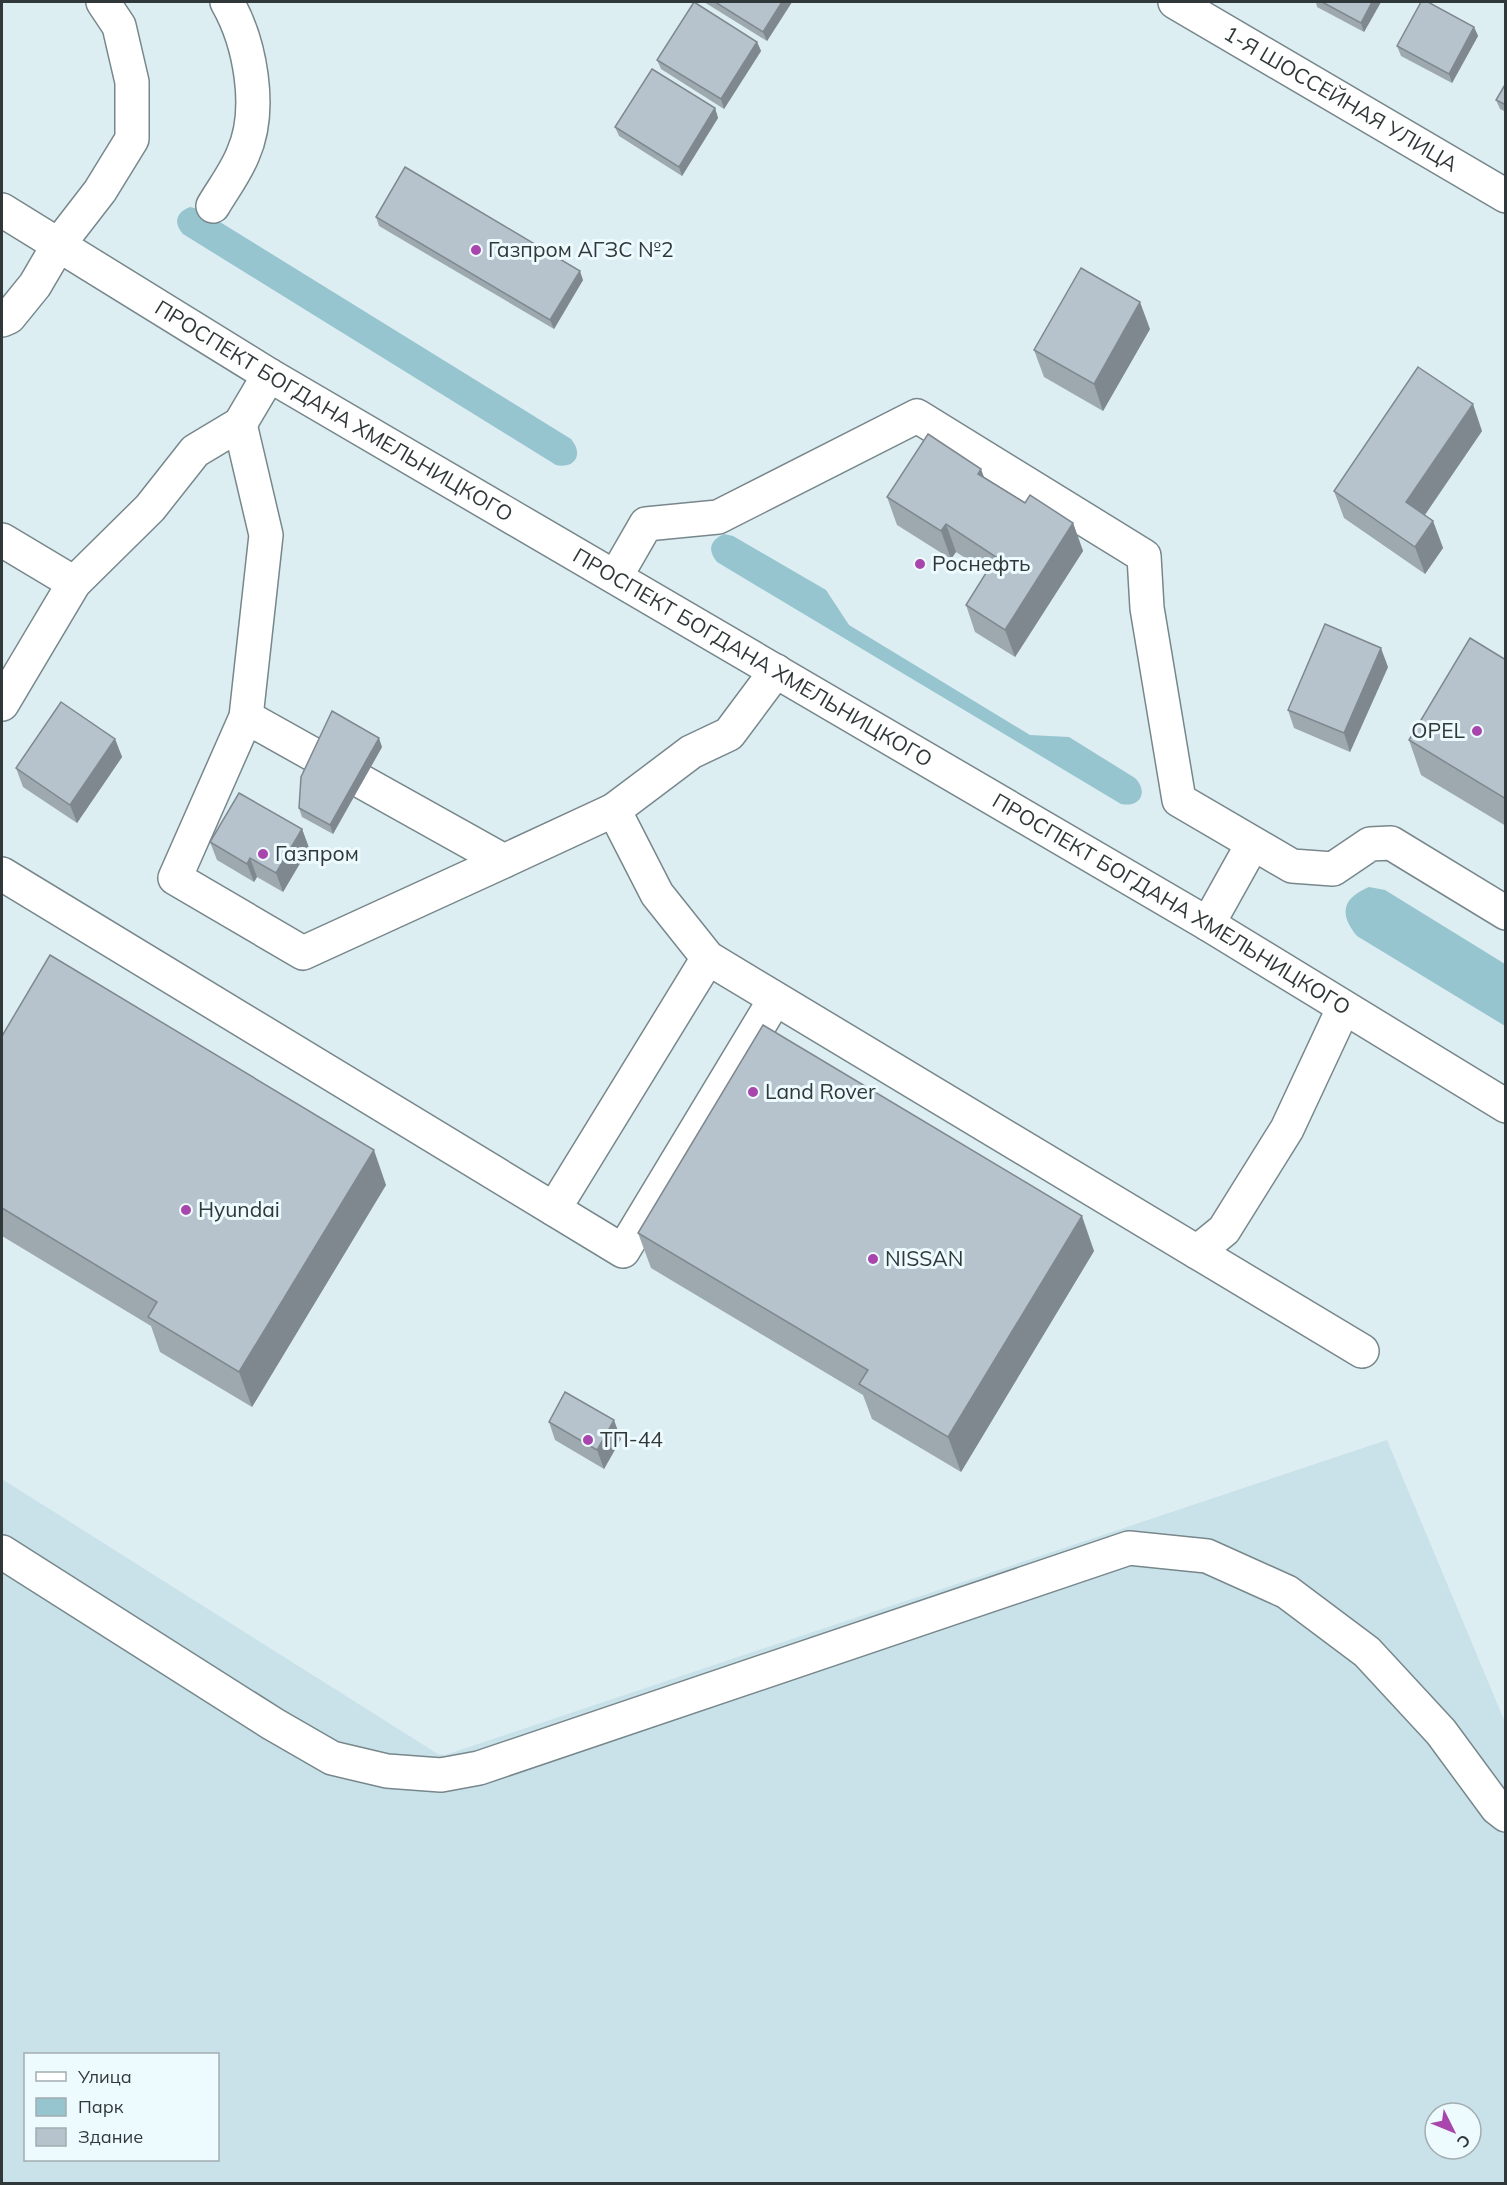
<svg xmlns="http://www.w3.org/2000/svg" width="1507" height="2185" viewBox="0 0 1507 2185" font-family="Mulish,sans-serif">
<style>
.built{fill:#c9e2e9;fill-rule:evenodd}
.green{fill:#96c4cf}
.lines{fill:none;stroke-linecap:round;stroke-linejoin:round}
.minor-casing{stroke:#77878b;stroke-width:36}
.major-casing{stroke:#77878b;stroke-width:36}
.minor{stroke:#fff;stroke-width:33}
.major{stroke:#fff;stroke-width:33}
.wall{fill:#9da8af}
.shaded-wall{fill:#7f888f}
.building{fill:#b6c3cc;stroke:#7f888f;stroke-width:1.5}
.poi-dot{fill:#a846ad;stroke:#edfbff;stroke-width:2}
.labels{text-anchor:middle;stroke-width:6;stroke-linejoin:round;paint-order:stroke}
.street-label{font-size:21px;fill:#313839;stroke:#edfbff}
.poi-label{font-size:21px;fill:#313839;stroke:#edfbff;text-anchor:start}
</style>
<rect width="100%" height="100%" fill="#ddeef3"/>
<path class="built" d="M1387 1440 1505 1722V2183H2V1479L438 1754 445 1755ZM26 2054H218V2160H26ZM1435 2113H1471V2149H1435Z"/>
<g class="green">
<path d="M190 207 199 209 571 439C584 454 575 469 556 465L183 234C173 223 176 212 190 207Z"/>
<path d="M724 534 733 536 826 590 849 625 1030 735 1069 737 1135 778C1149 792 1140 808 1121 804L717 562C707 550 710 540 724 534Z"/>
<path d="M1369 887 1385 890 1505 964V1026L1357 936C1338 913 1343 898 1369 887Z"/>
</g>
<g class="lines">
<defs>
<g id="minor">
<path id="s1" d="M1175 2 1506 196"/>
<path d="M213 206C223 189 236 172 243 154 263 109 250 42 227 2"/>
<polyline points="2,320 9,317 35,285 59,244 100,191 132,139 132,82 119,26 103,2"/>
<polyline points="240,424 266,535 246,717 175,878 303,953 504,861"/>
<polyline points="2,540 74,583"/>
<polyline points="616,576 646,524 718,517 917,416 1144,556 1147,608 1179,800 1292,866 1333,869 1370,844 1391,843 1506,913"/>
<polyline points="776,671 729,734 691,752 614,810 657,894 708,958 1197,1252 1224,1230 1287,1129 1343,1009"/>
<polyline points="2,704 74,583 150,508 195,451 240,424 269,375"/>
<polyline points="246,717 504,861 614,810"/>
<polyline points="2,874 623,1251 775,999"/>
<polyline points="1208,924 1252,845"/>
<polyline points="554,1209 708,958"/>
<polyline points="1197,1252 1362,1351"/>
<polyline points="2,1552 273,1724 332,1758 387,1771 441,1775 479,1768 1129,1548 1207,1556 1287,1592 1367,1652 1441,1732 1497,1808 1506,1815"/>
</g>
<g id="major">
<path id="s2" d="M2 210 269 375 1208 924 1506 1106"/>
</g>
</defs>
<use href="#minor" class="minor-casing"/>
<use href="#major" class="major-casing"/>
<use href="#minor" class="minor"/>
<use href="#major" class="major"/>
</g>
<g class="wall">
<polygon points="704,2 792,2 767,41"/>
<polygon points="1316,2 1381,2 1364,32 1317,7"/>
<polygon points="1474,27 1478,36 1452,83 1401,56 1397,46"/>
<polygon points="757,42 761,51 724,109 661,69 657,60"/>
<polygon points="1506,83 1506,112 1500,109 1496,100"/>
<polygon points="715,108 718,118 682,176 619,136 615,127"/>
<polygon points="376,217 583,280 554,329 379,226"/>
<polygon points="1150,329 1103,411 1044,377 1034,350"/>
<polygon points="1482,431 1425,515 1433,521 1443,548 1425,574 1344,518 1334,491"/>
<polygon points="985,478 1025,503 1073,523 1083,551 1015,657 975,632 966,605 987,572 956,552 951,559 897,525 887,497"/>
<polygon points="1506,660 1506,826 1421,775 1409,740"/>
<polygon points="1388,667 1350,752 1294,728 1288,710"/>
<polygon points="115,739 122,757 77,823 23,787 16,768"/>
<polygon points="382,747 333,834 302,817 299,808"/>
<polygon points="302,829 309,848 283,892 257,877 254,882 217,860 210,842"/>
<polygon points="2,1036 386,1185 252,1407 160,1352 151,1326 2,1236"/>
<polygon points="638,1233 1094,1251 961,1472 872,1419 863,1395 651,1268"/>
<polygon points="549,1422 621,1439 604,1469 555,1440"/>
</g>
<g class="shaded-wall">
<polygon points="782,2 792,2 767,41 763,32"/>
<polygon points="1372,2 1381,2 1364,32 1361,23"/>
<polygon points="1474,27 1478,36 1452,83 1449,74"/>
<polygon points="757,42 761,51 724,109 721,99"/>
<polygon points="715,108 718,118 682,176 679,167"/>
<polygon points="580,271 583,280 554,329 550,320"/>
<polygon points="1140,302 1150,329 1103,411 1094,384"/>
<polygon points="1473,404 1482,431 1415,529 1406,502"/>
<polygon points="981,469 991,496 978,474"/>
<polygon points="1433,521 1443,548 1425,574 1415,547"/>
<polygon points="1073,523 1083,551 1015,657 1005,630"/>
<polygon points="946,524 956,552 951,559 941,531"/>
<polygon points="1381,648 1388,667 1350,752 1344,733"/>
<polygon points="379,738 382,747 333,834 330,825"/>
<polygon points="115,739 122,757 77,823 70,805"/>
<polygon points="302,829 309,848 283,892 276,873"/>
<polygon points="250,858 257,877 254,882 247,864"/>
<polygon points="374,1150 386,1185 252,1407 239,1372"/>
<polygon points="1082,1216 1094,1251 961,1472 948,1437"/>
<polygon points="614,1420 621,1439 604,1469 597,1450"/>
</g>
<g class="building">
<polygon points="694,2 757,42 721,99 657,60"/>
<polygon points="715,2 782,2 763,32"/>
<polygon points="1322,2 1372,2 1361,23"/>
<polygon points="1421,2 1428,2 1474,27 1449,74 1397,46"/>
<polygon points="652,69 715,108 679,167 615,127"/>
<polygon points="1506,83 1506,105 1496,100"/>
<polygon points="405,167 580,271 550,320 376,217"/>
<polygon points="1081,268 1140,302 1094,384 1034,350"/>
<polygon points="1418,367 1473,404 1406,502 1433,521 1415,547 1334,491"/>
<polygon points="928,434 981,469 978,474 1025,503 1030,495 1073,523 1005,630 966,605 996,557 946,524 941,531 887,497"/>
<polygon points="1325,624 1381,648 1344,733 1288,710"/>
<polygon points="1470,638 1506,660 1506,799 1409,740"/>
<polygon points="61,702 115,739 70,805 16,768"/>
<polygon points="332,711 379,738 330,825 299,808 301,777"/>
<polygon points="239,793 302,829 276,873 250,858 247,864 210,842"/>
<polygon points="50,955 374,1150 239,1372 148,1317 157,1302 2,1208 2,1036"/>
<polygon points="763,1025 1082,1216 948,1437 859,1384 868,1370 638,1233"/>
<polygon points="565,1392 614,1420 597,1450 549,1422"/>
</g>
<g class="poi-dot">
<circle cx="476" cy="250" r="6"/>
<circle cx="920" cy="564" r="6"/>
<circle cx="1477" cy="731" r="6"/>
<circle cx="263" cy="854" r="6"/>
<circle cx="753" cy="1092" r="6"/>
<circle cx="186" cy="1210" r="6"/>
<circle cx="873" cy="1259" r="6"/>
<circle cx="588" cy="1440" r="6"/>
</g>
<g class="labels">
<g class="street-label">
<text dy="7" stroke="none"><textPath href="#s1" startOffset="192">1-Я ШОССЕЙНАЯ УЛИЦА</textPath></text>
<text dy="7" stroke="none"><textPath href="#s2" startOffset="388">ПРОСПЕКТ БОГДАНА ХМЕЛЬНИЦКОГО</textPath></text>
<text dy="7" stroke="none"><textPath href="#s2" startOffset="874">ПРОСПЕКТ БОГДАНА ХМЕЛЬНИЦКОГО</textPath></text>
<text dy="7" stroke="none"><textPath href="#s2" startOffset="1360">ПРОСПЕКТ БОГДАНА ХМЕЛЬНИЦКОГО</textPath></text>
</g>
<g class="poi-label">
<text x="488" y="257">Газпром АГЗС №2</text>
<text x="932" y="571">Роснефть</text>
<text x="1465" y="738" text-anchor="end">OPEL</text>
<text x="275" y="861">Газпром</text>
<text x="765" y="1099">Land Rover</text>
<text x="198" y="1217">Hyundai</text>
<text x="885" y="1266">NISSAN</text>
<text x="600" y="1447">ТП-44</text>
</g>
</g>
<rect width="1507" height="2185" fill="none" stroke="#313839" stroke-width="6"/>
<rect x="24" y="2053" width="195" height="108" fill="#edfbff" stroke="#a2adb0" stroke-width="1.5"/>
<rect x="36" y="2072" width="30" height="9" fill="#ffffff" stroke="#a2adb0" stroke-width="1.5"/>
<text x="78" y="2083" font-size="18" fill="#313839">Улица</text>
<rect x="36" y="2098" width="30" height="18" fill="#96c4cf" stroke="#a2adb0" stroke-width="1.5"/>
<text x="78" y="2113" font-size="18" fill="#313839">Парк</text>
<rect x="36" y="2128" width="30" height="18" fill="#b6c3cc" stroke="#a2adb0" stroke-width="1.5"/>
<text x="78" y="2143" font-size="18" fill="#313839">Здание</text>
<g transform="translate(1453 2131) rotate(133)"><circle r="28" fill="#edfbff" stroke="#a2adb0" stroke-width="1.5"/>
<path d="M0-4.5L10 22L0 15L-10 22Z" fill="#a846ad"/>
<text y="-9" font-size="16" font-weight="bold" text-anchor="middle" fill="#313839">С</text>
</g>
</svg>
